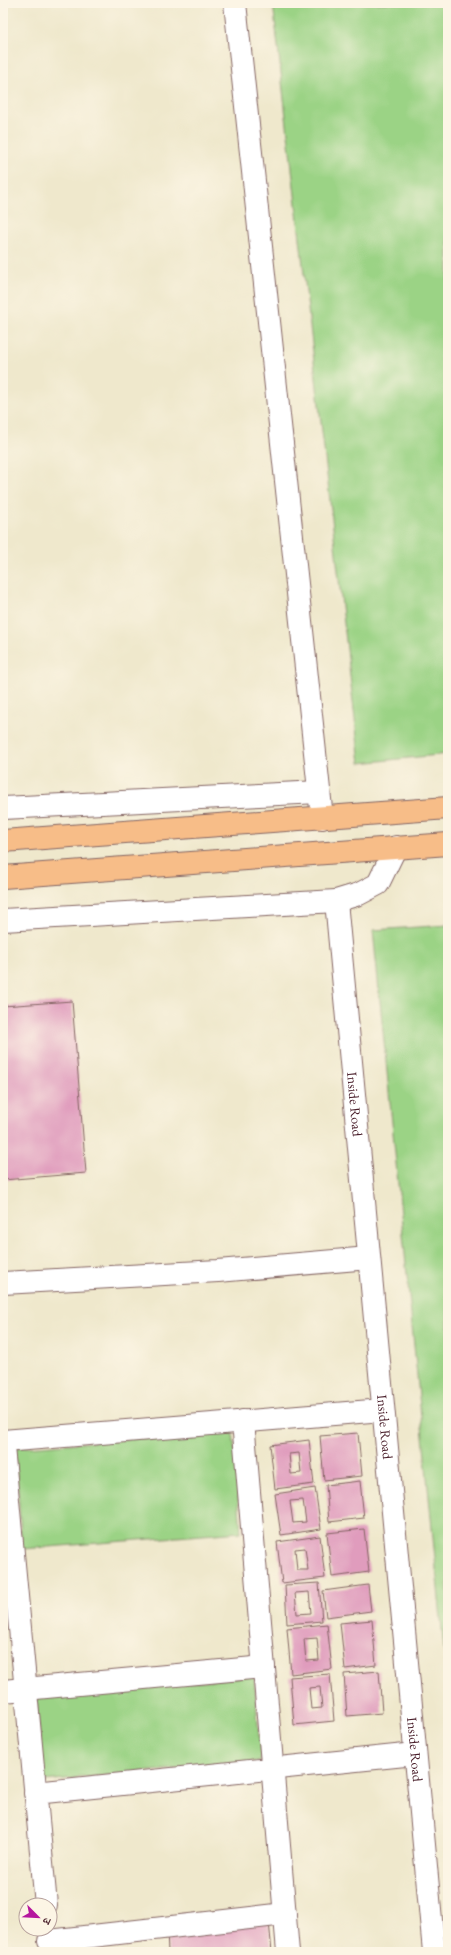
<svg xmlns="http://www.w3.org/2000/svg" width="451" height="1955" viewBox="0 0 451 1955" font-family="'EB Garamond','Noto Serif Devanagari',serif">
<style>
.green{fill:#9bd385;stroke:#727958}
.building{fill:#e09cbd;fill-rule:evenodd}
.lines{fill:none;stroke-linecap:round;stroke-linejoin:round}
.minor-casing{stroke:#846563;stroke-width:24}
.major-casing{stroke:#846563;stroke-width:24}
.minor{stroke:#fff;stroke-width:22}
.major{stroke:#f7bd88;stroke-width:22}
.labels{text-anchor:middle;stroke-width:3;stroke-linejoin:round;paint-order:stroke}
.street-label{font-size:14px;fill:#4a1f2b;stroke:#fcf5e5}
</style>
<rect width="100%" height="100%" fill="#fcf5e5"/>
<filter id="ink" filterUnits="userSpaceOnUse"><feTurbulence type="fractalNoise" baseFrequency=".025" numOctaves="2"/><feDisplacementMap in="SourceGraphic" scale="8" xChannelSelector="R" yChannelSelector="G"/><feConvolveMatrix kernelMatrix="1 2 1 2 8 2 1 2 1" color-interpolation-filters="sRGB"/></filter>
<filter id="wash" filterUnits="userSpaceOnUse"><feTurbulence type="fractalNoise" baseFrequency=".012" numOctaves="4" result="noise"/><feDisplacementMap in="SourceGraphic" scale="16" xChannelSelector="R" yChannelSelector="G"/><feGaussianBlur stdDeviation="0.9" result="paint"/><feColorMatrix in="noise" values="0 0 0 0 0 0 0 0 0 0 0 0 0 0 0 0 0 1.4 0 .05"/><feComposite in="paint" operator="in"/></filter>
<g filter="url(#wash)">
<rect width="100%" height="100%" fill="#efe8cc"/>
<g class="green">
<polygon points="273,3 448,3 448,754 360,763"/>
<polygon points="448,925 448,1690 373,930"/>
<polygon points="233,1431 241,1532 22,1549 15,1448"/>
<polygon points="254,1676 261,1761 44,1781 36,1697"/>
</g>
<g id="blocks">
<g class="building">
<polygon points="72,1001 86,1173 3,1180 3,1006"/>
<polygon points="358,1433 362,1476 324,1480 320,1436"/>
<path d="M309 1440 314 1484 275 1489 270 1445ZM299 1453 301 1473 291 1474 289 1454Z"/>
<polygon points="360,1481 364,1518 329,1522 326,1485"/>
<path d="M315 1488 321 1529 281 1535 275 1494ZM303 1500 306 1522 293 1523 290 1501Z"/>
<polygon points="364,1529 369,1572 332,1577 327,1533"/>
<path d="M320 1536 325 1578 282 1583 277 1542ZM305 1548 308 1570H297L295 1549Z"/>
<path d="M319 1583 322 1621 287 1624 285 1585ZM309 1592 311 1613 297 1614 295 1593Z"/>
<polygon points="368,1585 371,1611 326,1617 323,1591"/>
<polygon points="372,1620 376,1665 345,1669 340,1623"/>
<path d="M327 1624 332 1669 291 1674 287 1628ZM317 1638 319 1660 306 1661 304 1639Z"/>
<polygon points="379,1671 382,1713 347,1716 344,1674"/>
<path d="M330 1674 334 1721 294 1725 290 1677ZM320 1687 322 1708 311 1709 309 1688Z"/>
<polygon points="269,1922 272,1952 168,1952 167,1931"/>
</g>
</g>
</g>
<g filter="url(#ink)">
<use href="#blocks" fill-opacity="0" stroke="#846563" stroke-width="1"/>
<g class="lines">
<defs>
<g id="minor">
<polyline points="235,3 322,818"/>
<polyline points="3,808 319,792"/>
<path id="s1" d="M336 901 434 1952"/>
<polyline points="3,920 336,901 359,894 378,884 396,847"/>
<polyline points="3,1283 218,1271 369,1258"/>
<polyline points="243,1421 288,1952"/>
<polyline points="3,1441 383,1410"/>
<polyline points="3,1447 46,1905"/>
<polyline points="3,1691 264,1667"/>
<polyline points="35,1793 415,1754"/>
<polyline points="49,1941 285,1914"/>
</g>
<g id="major">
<polyline points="3,841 448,808"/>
<polyline points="3,877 448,844"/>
</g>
</defs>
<use href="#minor" class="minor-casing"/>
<use href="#major" class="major-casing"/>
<use href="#minor" class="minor"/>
<use href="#major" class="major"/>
</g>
</g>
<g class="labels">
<g class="street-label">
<text dy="5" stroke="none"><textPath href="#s1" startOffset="204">Inside Road</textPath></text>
<text dy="5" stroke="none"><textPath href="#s1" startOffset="528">Inside Road</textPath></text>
<text dy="5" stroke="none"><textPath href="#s1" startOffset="852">Inside Road</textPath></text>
</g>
</g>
<rect width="451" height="1955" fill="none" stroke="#fcf5e5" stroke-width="16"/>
<g transform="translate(38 1917) rotate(114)"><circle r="19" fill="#fcf5e5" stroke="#b59f9b"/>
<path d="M0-3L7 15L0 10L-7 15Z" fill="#b5179e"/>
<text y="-6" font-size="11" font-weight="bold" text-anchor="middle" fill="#4a1f2b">उ</text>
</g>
</svg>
